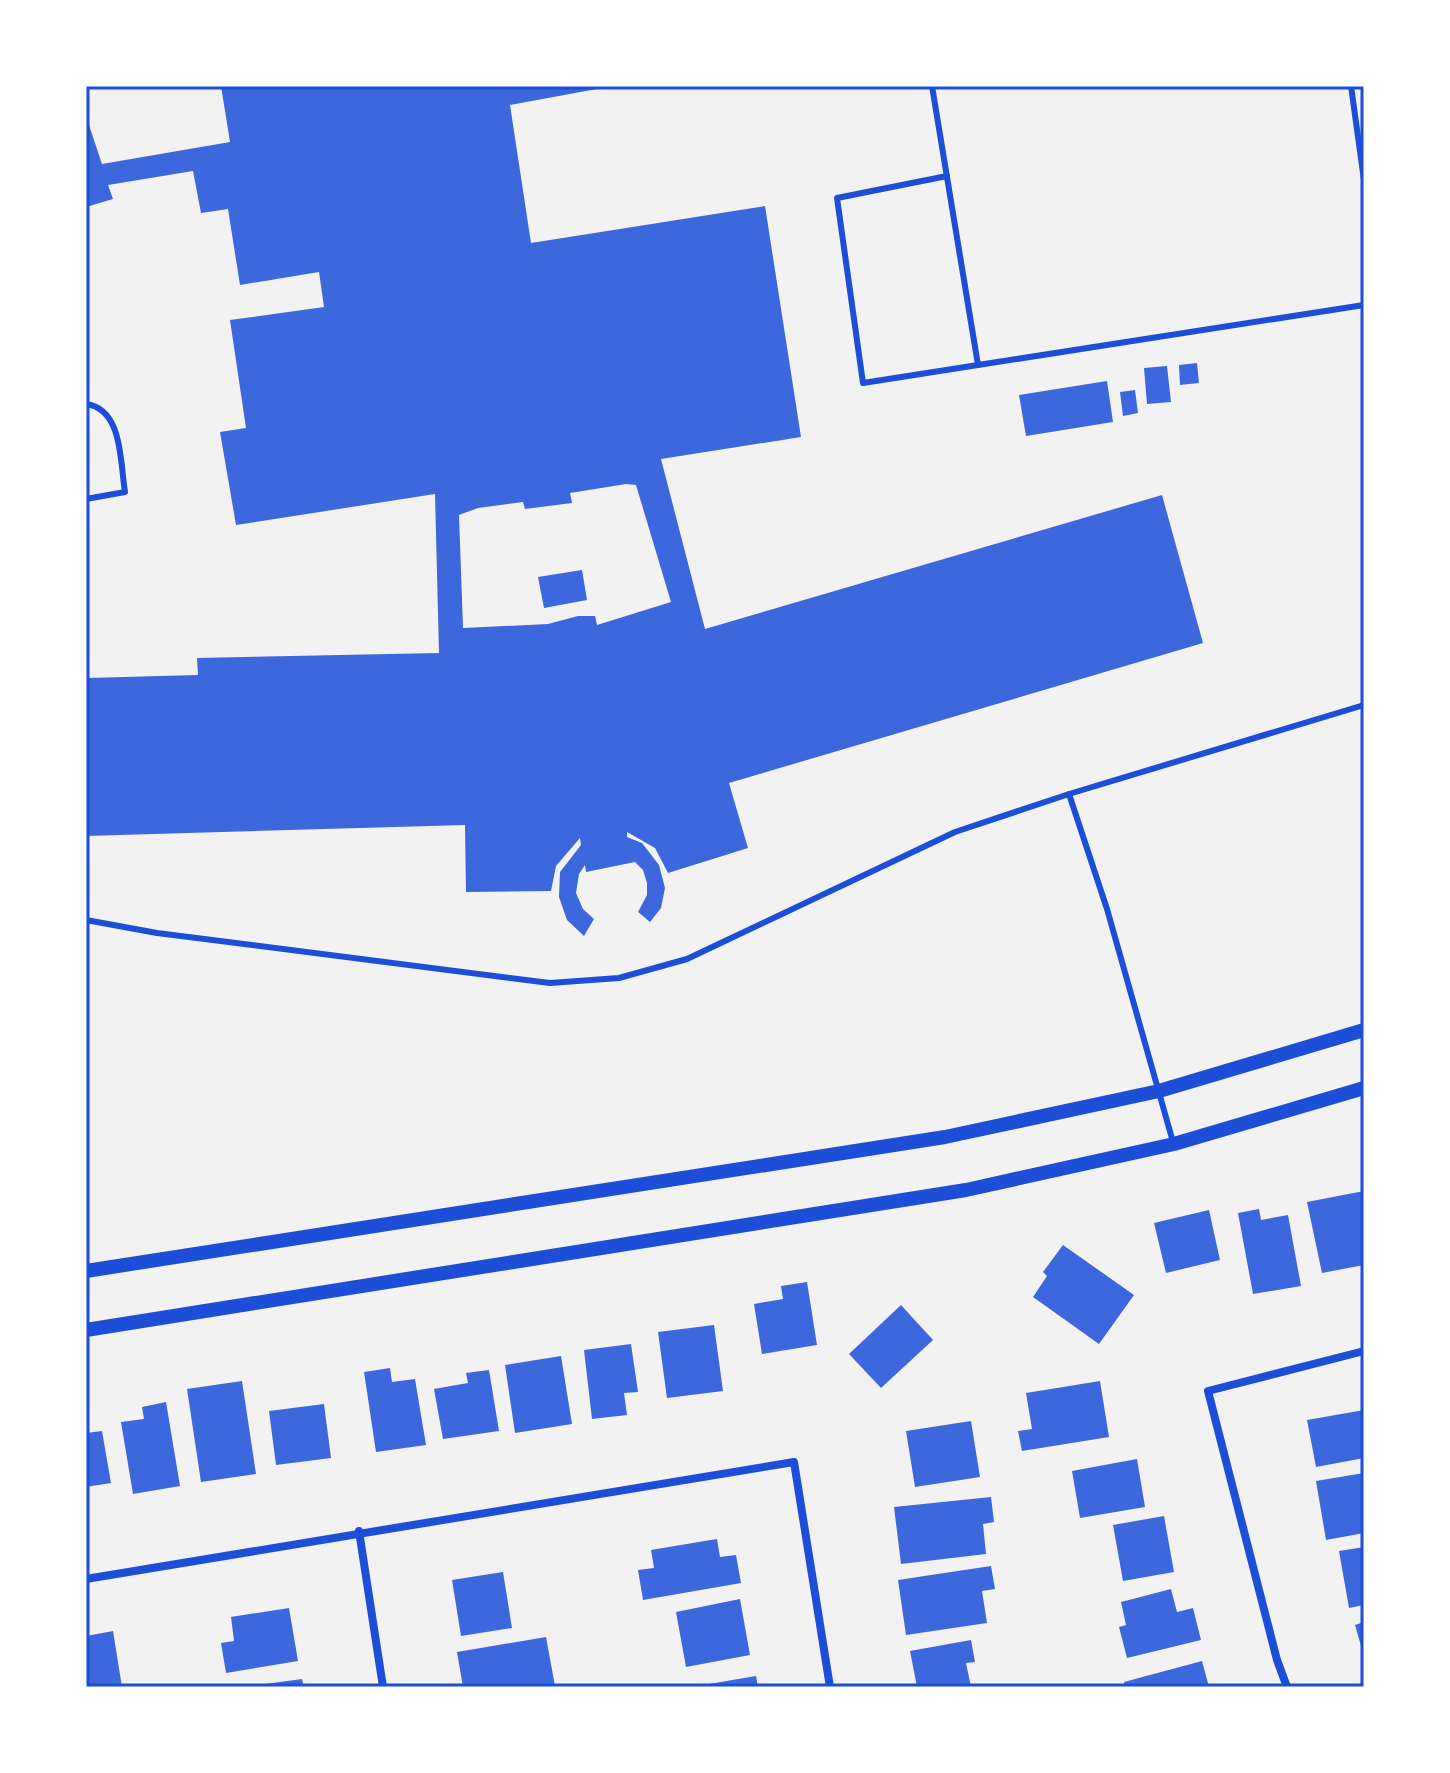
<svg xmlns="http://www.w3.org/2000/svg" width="1450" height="1773" viewBox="0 0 1450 1773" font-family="'Archivo Narrow',sans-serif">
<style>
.building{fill:#3d67dc;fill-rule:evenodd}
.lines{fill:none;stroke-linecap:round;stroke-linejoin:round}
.service{stroke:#1d4ed8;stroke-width:6}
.minor{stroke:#1d4ed8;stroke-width:8}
.tertiary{stroke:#1d4ed8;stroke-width:14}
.neatline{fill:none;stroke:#1d4ed8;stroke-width:3}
</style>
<rect width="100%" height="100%" fill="#f2f2f2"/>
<g class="building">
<path d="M221 86H613L510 105 531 243 765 206 801 437 661 459 705 629 1162 495 1203 643 729 783 748 848 668 873 655 848 627 832V837L642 843 659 865 665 888 661 908 650 922 638 912 647 895V883L643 870 635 862 586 872 585 865 579 874 576 893 583 909 594 919 584 936 567 920 559 897 560 872 581 845 580 838 556 866 551 891 466 892 465 825 86 836V678L198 675 197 658 439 653 435 494 236 525 220 432 246 428 230 320 324 307 319 272 240 285 228 209 201 213 193 171 108 185 113 199 86 207V116L102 164 230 142ZM626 484 636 485 671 602 597 625 595 616H578L548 624 463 628 459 515 478 508 523 502 525 509 572 503 570 493Z"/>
<polygon points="1197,363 1199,383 1180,385 1179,365"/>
<polygon points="1167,366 1171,402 1147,404 1144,368"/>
<polygon points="1107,381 1113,422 1026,436 1019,395"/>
<polygon points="1135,390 1138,413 1123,416 1120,392"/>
<polygon points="582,570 587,600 544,608 538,577"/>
<polygon points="1364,1191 1364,1265 1322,1273 1307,1202"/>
<polygon points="1259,1209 1261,1220 1288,1215 1301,1286 1253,1294 1238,1213"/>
<polygon points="1209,1210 1220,1260 1166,1273 1154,1223"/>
<polygon points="1063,1245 1134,1295 1099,1344 1033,1297 1047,1276 1043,1272"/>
<polygon points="807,1282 817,1345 762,1354 754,1304 783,1299 781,1286"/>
<polygon points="901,1305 933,1340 881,1388 849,1354"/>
<polygon points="714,1325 723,1391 667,1398 658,1332"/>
<polygon points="631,1344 638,1392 624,1393 627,1415 592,1419 584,1350"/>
<polygon points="561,1356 572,1424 515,1433 505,1365"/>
<polygon points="390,1368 392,1382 415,1379 426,1445 376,1452 364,1372"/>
<polygon points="489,1370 499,1431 443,1439 434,1389 468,1383 466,1373"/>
<polygon points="242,1381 256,1474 201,1482 187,1389"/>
<polygon points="1100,1381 1109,1437 1022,1451 1018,1431 1032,1429 1026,1393"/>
<polygon points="166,1402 180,1486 133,1494 121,1422 144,1419 142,1407"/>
<polygon points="324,1404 331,1458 276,1465 269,1411"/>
<polygon points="1364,1410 1364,1458 1316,1467 1307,1420"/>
<polygon points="971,1421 980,1477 915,1487 906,1431"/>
<polygon points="102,1431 111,1483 86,1487 86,1433"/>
<polygon points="1137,1459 1145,1507 1080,1518 1072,1471"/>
<polygon points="1364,1473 1364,1533 1326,1540 1316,1481"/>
<polygon points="991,1497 994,1522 983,1524 986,1554 901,1564 894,1507"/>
<polygon points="1164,1516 1174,1572 1123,1581 1113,1525"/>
<polygon points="717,1539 720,1557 736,1555 741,1583 643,1600 638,1570 654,1568 651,1550"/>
<polygon points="1364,1547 1364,1605 1349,1608 1339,1551"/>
<polygon points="991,1566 995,1589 982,1591 987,1623 906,1635 898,1580"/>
<polygon points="503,1572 512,1628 461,1636 452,1580"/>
<polygon points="1171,1589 1177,1612 1193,1608 1201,1640 1127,1658 1119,1627 1126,1625 1121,1602"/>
<polygon points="740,1599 750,1655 686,1667 676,1612"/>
<polygon points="289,1608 298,1661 226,1673 221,1643 234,1641 231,1617"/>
<polygon points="1364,1622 1364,1652 1363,1653 1355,1625"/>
<polygon points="113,1631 122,1687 86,1687 86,1636"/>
<polygon points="546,1637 555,1686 463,1687 457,1652"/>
<polygon points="971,1640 975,1662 966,1663 971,1687 917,1687 910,1651"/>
<polygon points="1202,1661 1209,1687 1125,1687 1124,1682"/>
<polygon points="756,1676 758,1687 703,1687 703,1685"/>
<polygon points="302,1679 304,1687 259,1687 258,1685"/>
</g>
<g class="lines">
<g class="service">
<polyline points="932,86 978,365 1364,305"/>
<polyline points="1351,86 1364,180"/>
<polyline points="947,176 837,198 863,383 978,365"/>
<path d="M86 404C123 409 120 462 125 492L86 499"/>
<polyline points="1069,794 1364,705"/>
<polyline points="86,920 157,933 550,983 619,978 687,959 955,832 1069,794 1107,909 1173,1142"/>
</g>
<g class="minor">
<polyline points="359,1531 383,1687"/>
<polyline points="86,1579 794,1462 830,1687"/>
<polyline points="1287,1687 1277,1660 1208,1391 1364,1351"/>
</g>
<g class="tertiary">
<polyline points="86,1271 945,1137 1159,1091 1364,1030"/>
<polyline points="86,1330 966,1190 1174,1144 1364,1088"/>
</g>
</g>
<rect width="1450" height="1773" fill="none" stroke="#ffffff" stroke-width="176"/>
<rect x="88" y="88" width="1274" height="1597" class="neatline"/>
</svg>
